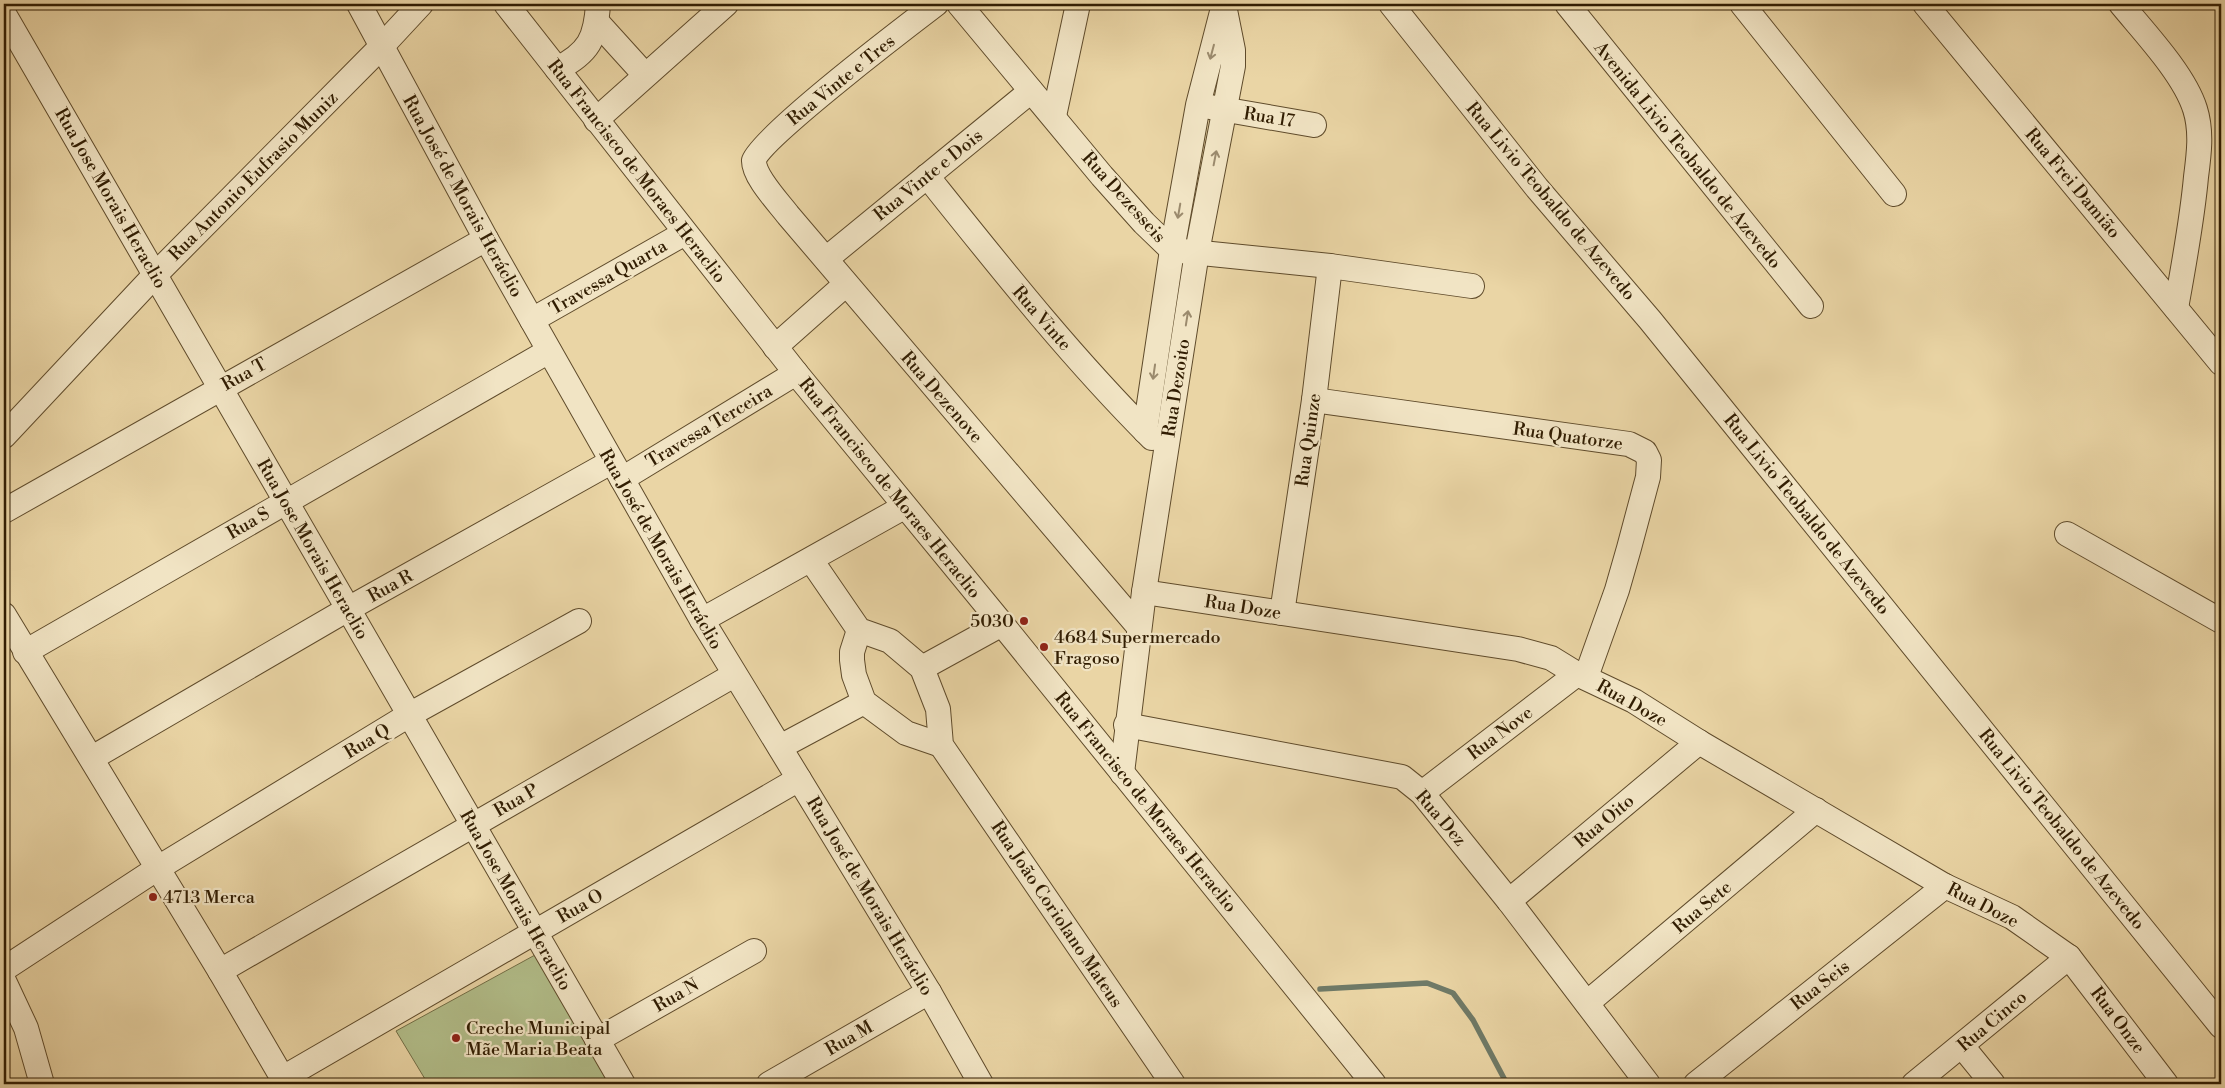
<svg xmlns="http://www.w3.org/2000/svg" width="2225" height="1088" viewBox="0 0 2225 1088" font-family="'Libre Bodoni',serif">
<style>
.green{fill:#b2be8a;stroke:#726e46}
.lines{fill:none;stroke-linecap:round;stroke-linejoin:round}
.stream{stroke:#6f7a67;stroke-width:5.5}
.minor-casing{stroke:#5f4b2b;stroke-width:26}
.minor{stroke:#f1e4c4;stroke-width:24}
.oneway{stroke:#9b8a6d}
.poi-dot{fill:#8f2418;stroke:#f1e4c4;stroke-width:2}
.labels{text-anchor:middle;stroke-width:4.5;stroke-linejoin:round;paint-order:stroke}
.street-label{font-size:18px;fill:#311d02;stroke:#f1e4c4}
.poi-label{font-size:18px;fill:#311d02;stroke:#f1e4c4;text-anchor:start}
</style>
<rect width="100%" height="100%" fill="#ead5a5"/>
<filter id="stains"><feTurbulence type="fractalNoise" baseFrequency=".004" numOctaves="4"/><feColorMatrix values="0 0 0 0 .2 0 0 0 0 .09 0 0 0 0 .02 0 0 0 .5 -.17"/></filter>
<radialGradient id="worn" r=".72"><stop offset=".6" stop-color="#630" stop-opacity="0"/><stop offset="1" stop-color="#630" stop-opacity=".3"/></radialGradient>
<polygon class="green" points="535,955 609,1084 428,1084 396,1031"/>
<g class="lines">
<polyline class="stream" points="1320,989 1427,983 1453,993 1473,1020 1507,1084"/>
<defs>
<g id="minor">
<polyline points="359,4 486,239 702,620 929,992 981,1084"/>
<polyline points="506,4 796,373 1002,624 1374,1084"/>
<path d="M936 4C911 23 755 142 754 160 753 176 779 203 788 215L1139 627"/>
<polyline points="959,4 1102,176 1144,223 1172,250 1330,266 1472,286"/>
<polyline points="1391,4 1537,188 1650,320 2221,1026"/>
<polyline points="1567,4 1811,306"/>
<polyline points="1742,4 1894,194"/>
<polyline points="1925,4 2221,363"/>
<path d="M2121 4C2144 32 2184 74 2195 109 2202 131 2199 154 2196 177 2192 221 2184 264 2176 308"/>
<polyline points="4,14 623,1084"/>
<polyline points="597,22 645,75"/>
<path d="M557 69C589 53 596 38 598 4"/>
<polyline points="1210,107 1314,125"/>
<polyline points="1054,116 1078,4"/>
<polyline points="596,120 726,4"/>
<path d="M927 176C999 266 1070 356 1152 438"/>
<polyline points="826,259 1031,91"/>
<polyline points="532,320 685,233"/>
<polyline points="775,347 846,284"/>
<polyline points="1314,400 1629,444 1645,452 1649,460 1648,477 1629,548 1617,590 1586,677"/>
<polyline points="1145,431 1172,250 1198,105 1223,8"/>
<polyline points="4,436 155,275 382,46 421,4"/>
<polyline points="622,479 796,373"/>
<polyline points="4,511 486,239"/>
<polyline points="2067,534 2221,621"/>
<polyline points="811,560 859,630 890,641 922,668 938,709 941,745 1173,1084"/>
<polyline points="1144,592 1518,649 1551,658 1577,674 1634,701 1699,742 1945,886 2012,917 2069,957 2166,1084"/>
<polyline points="1282,613 1314,400 1330,266"/>
<polyline points="4,615 220,971 286,1084"/>
<polyline points="702,620 904,507"/>
<polyline points="859,630 852,652 852,660 854,675 864,702 906,733 941,745"/>
<polyline points="25,652 549,351"/>
<polyline points="922,668 1002,624"/>
<polyline points="1126,725 1402,777 1422,793 1509,901 1648,1084"/>
<polyline points="780,747 864,702"/>
<polyline points="92,758 348,609 611,462"/>
<polyline points="1122,773 1144,592 1197,252 1233,66 1233,50 1224,5"/>
<polyline points="1422,793 1577,674"/>
<polyline points="1509,901 1699,742"/>
<polyline points="4,969 158,868 409,715 579,621"/>
<polyline points="220,971 734,675"/>
<polyline points="4,981 26,1028 42,1084"/>
<polyline points="1587,1003 1816,810"/>
<polyline points="597,1040 754,951"/>
<polyline points="1962,1046 1993,1084"/>
<polyline points="283,1078 799,779"/>
<polyline points="769,1084 929,992"/>
<polyline points="1696,1084 1945,886"/>
<polyline points="1914,1084 2069,957"/>
</g>
</defs>
<use href="#minor" class="minor-casing"/>
<use href="#minor" class="minor"/>
</g>
<defs><path id="oneway-shaft" d="M-6 0H5M1.5-3L5.5 0L1.5 3" fill="none" stroke-width="1.6" stroke-linecap="round" stroke-linejoin="round" transform="scale(1.25)"/></defs>
<g class="oneway">
<use href="#oneway-shaft" transform="translate(1212 52) rotate(105)"/>
<use href="#oneway-shaft" transform="translate(1215 158) rotate(-79)"/>
<use href="#oneway-shaft" transform="translate(1179 211) rotate(100)"/>
<use href="#oneway-shaft" transform="translate(1187 318) rotate(-81)"/>
<use href="#oneway-shaft" transform="translate(1154 372) rotate(98)"/>
</g>
<g class="poi-dot">
<circle cx="1024" cy="621" r="5"/>
<circle cx="1044" cy="647" r="5"/>
<circle cx="153" cy="897" r="5"/>
<circle cx="456" cy="1038" r="5"/>
</g>
<g class="labels">
<g class="street-label">
<text transform="translate(841 80) rotate(-39)" y="6">Rua Vinte e Tres</text>
<text transform="translate(1269 117) rotate(9)" y="6">Rua 17</text>
<text transform="translate(1688 155) rotate(51)" y="6">Avenida Livio Teobaldo de Azevedo</text>
<text transform="translate(637 171) rotate(52)" y="6">Rua Francisco de Moraes Heraclio</text>
<text transform="translate(928 175) rotate(-39)" y="6">Rua Vinte e Dois</text>
<text transform="translate(253 176) rotate(-45)" y="6">Rua Antonio Eufrasio Muniz</text>
<text transform="translate(2073 183) rotate(50)" y="6">Rua Frei Damião</text>
<text transform="translate(463 196) rotate(61)" y="6">Rua José de Morais Heráclio</text>
<text transform="translate(1124 197) rotate(48)" y="6">Rua Dezesseis</text>
<text transform="translate(111 198) rotate(60)" y="6">Rua Jose Morais Heraclio</text>
<text transform="translate(1551 201) rotate(50)" y="6">Rua Livio Teobaldo de Azevedo</text>
<text transform="translate(608 277) rotate(-30)" y="6">Travessa Quarta</text>
<text transform="translate(1042 318) rotate(49)" y="6">Rua Vinte</text>
<text transform="translate(244 374) rotate(-29)" y="6">Rua T</text>
<text transform="translate(1176 388) rotate(-81)" y="6">Rua Dezoito</text>
<text transform="translate(942 397) rotate(49)" y="6">Rua Dezenove</text>
<text transform="translate(709 426) rotate(-31)" y="6">Travessa Terceira</text>
<text transform="translate(1568 436) rotate(8)" y="6">Rua Quatorze</text>
<text transform="translate(1308 440) rotate(-82)" y="6">Rua Quinze</text>
<text transform="translate(890 488) rotate(51)" y="6">Rua Francisco de Moraes Heraclio</text>
<text transform="translate(1807 514) rotate(51)" y="6">Rua Livio Teobaldo de Azevedo</text>
<text transform="translate(248 523) rotate(-30)" y="6">Rua S</text>
<text transform="translate(313 549) rotate(60)" y="6">Rua Jose Morais Heraclio</text>
<text transform="translate(661 549) rotate(60)" y="6">Rua José de Morais Heráclio</text>
<text transform="translate(390 586) rotate(-29)" y="6">Rua R</text>
<text transform="translate(1243 607) rotate(9)" y="6">Rua Doze</text>
<text transform="translate(1632 703) rotate(29)" y="6">Rua Doze</text>
<text transform="translate(1500 733) rotate(-37)" y="6">Rua Nove</text>
<text transform="translate(367 741) rotate(-31)" y="6">Rua Q</text>
<text transform="translate(516 800) rotate(-30)" y="6">Rua P</text>
<text transform="translate(1146 802) rotate(51)" y="6">Rua Francisco de Moraes Heraclio</text>
<text transform="translate(1441 818) rotate(49)" y="6">Rua Dez</text>
<text transform="translate(1604 821) rotate(-40)" y="6">Rua Oito</text>
<text transform="translate(2062 829) rotate(51)" y="6">Rua Livio Teobaldo de Azevedo</text>
<text transform="translate(870 896) rotate(59)" y="6">Rua José de Morais Heráclio</text>
<text transform="translate(516 900) rotate(60)" y="6">Rua Jose Morais Heraclio</text>
<text transform="translate(1983 905) rotate(27)" y="6">Rua Doze</text>
<text transform="translate(580 906) rotate(-30)" y="6">Rua O</text>
<text transform="translate(1702 907) rotate(-40)" y="6">Rua Sete</text>
<text transform="translate(1057 914) rotate(56)" y="6">Rua João Coriolano Mateus</text>
<text transform="translate(1820 985) rotate(-38)" y="6">Rua Seis</text>
<text transform="translate(676 995) rotate(-30)" y="6">Rua N</text>
<text transform="translate(2118 1020) rotate(53)" y="6">Rua Onze</text>
<text transform="translate(1992 1021) rotate(-40)" y="6">Rua Cinco</text>
<text transform="translate(849 1038) rotate(-30)" y="6">Rua M</text>
</g>
<g class="poi-label">
<text x="1014" y="627" text-anchor="end">5030</text>
<text x="1054" y="643">4684 Supermercado<tspan x="1054" dy="21">Fragoso</tspan></text>
<text x="163" y="903">4713 Merca</text>
<text x="466" y="1034">Creche Municipal<tspan x="466" dy="21">Mãe Maria Beata</tspan></text>
</g>
</g>
<rect width="2225" height="1088" fill="none" stroke="#ead5a5" stroke-width="20"/>
<rect x="5" y="5" width="2215" height="1078" fill="none" stroke="#311d02" stroke-width="2.5"/>
<rect x="10" y="10" width="2205" height="1068" fill="none" stroke="#311d02"/>
<rect width="100%" height="100%" filter="url(#stains)"/>
<rect width="100%" height="100%" fill="url(#worn)"/>
</svg>
